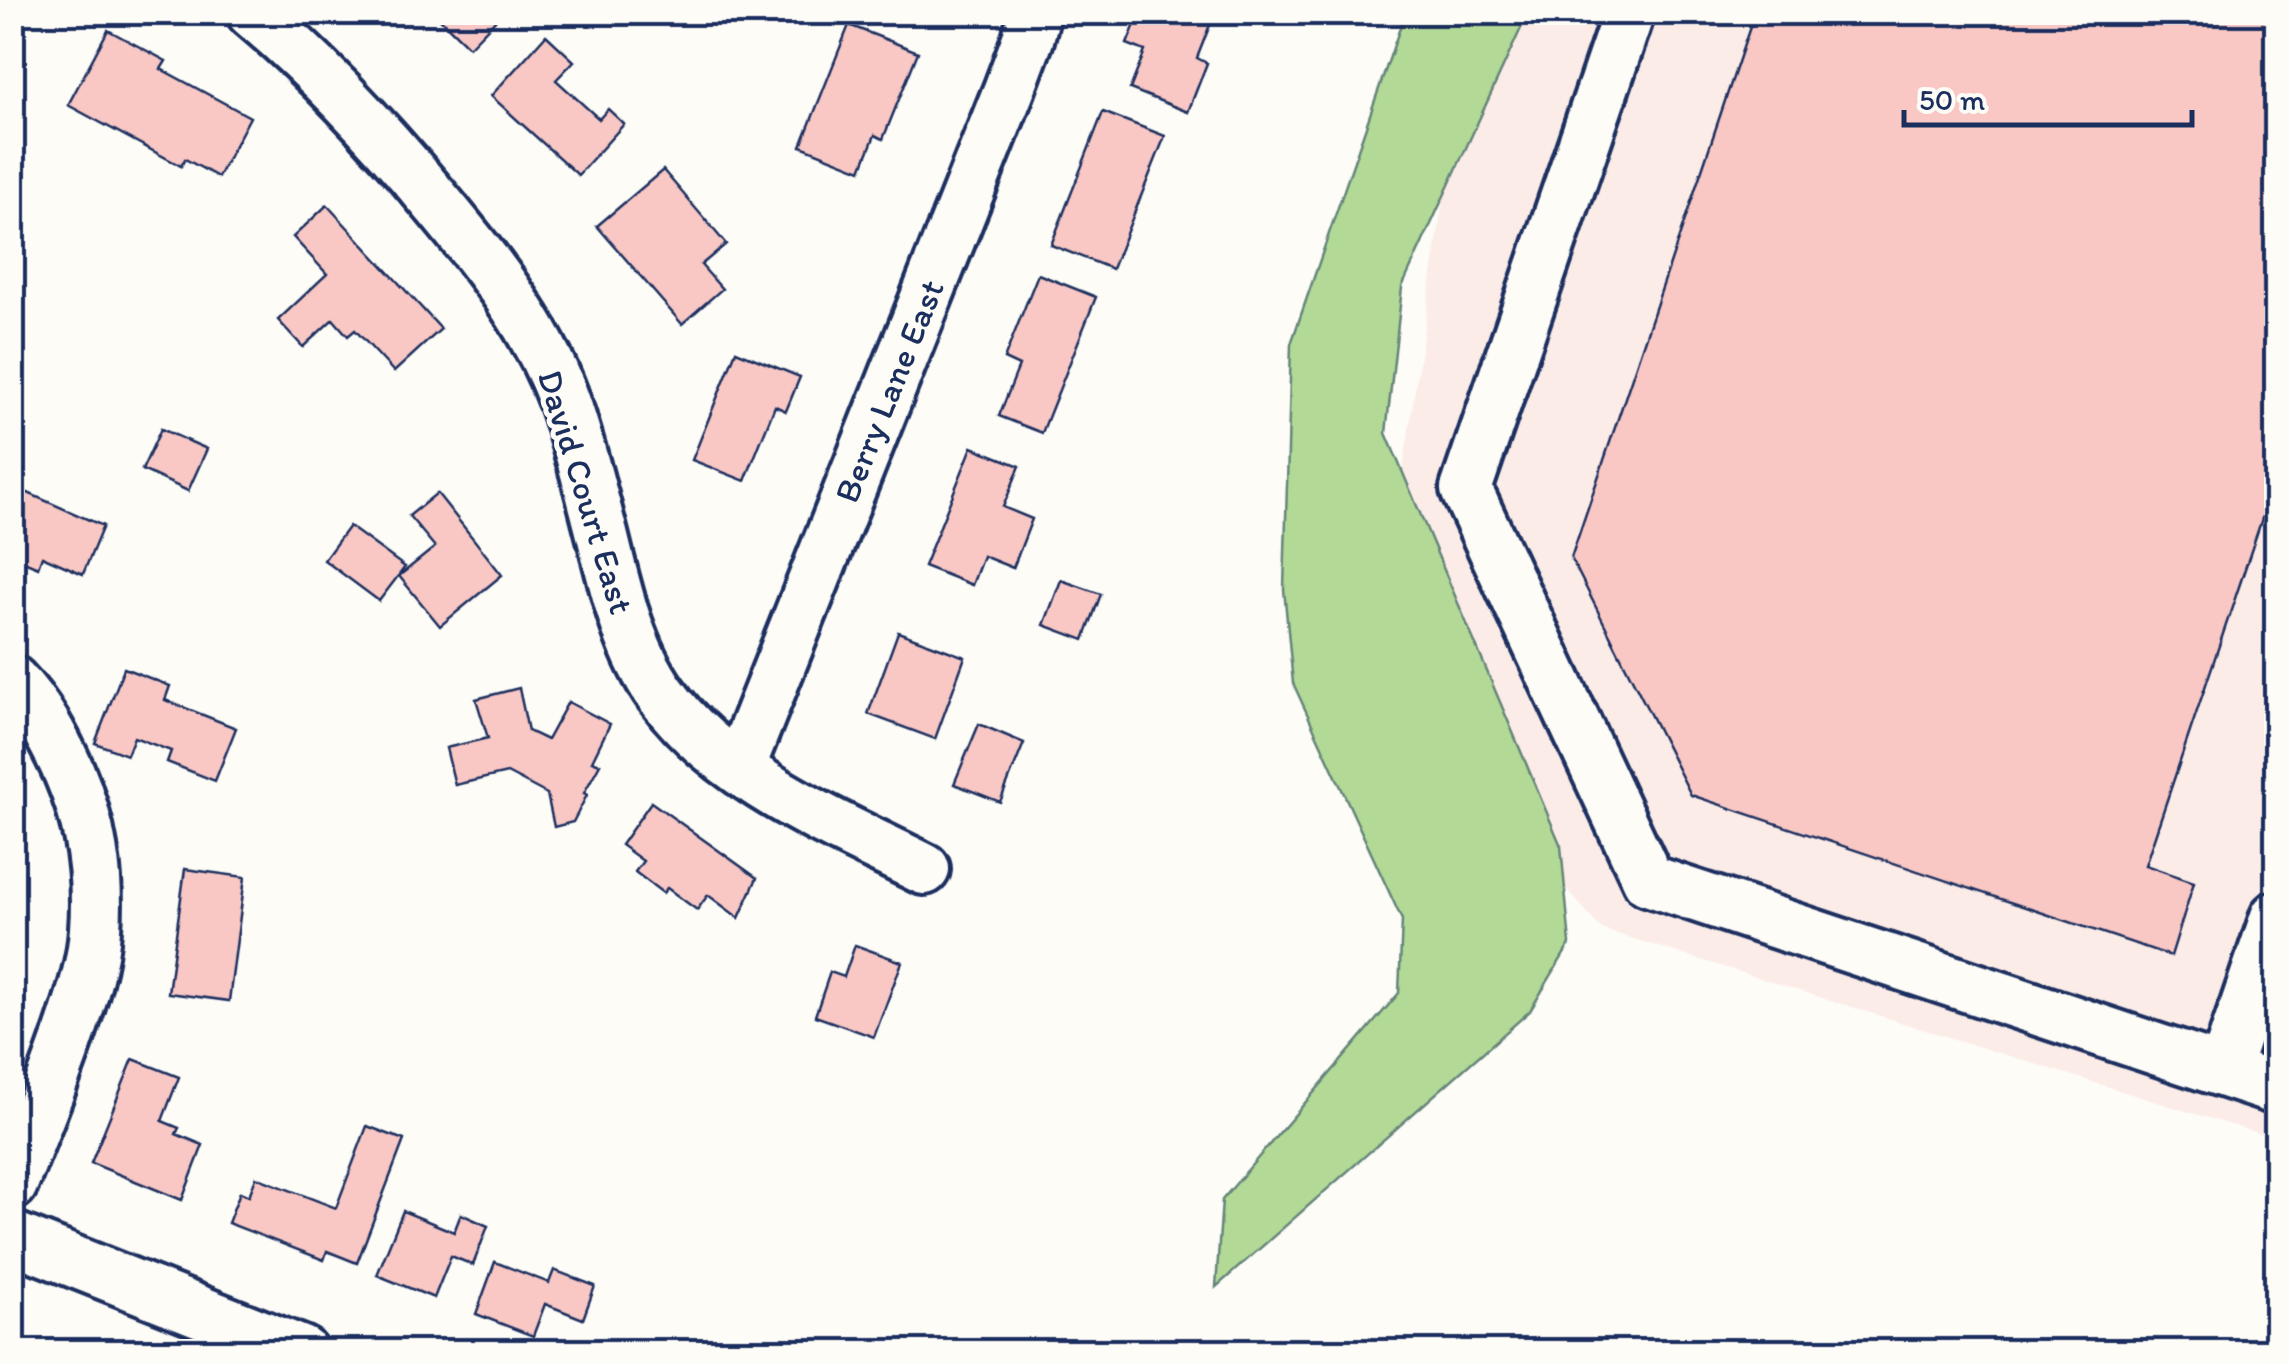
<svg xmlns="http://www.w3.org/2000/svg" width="2289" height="1364" viewBox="0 0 2289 1364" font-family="Itim,sans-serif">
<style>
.built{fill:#fcece8}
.green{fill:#b2da96;stroke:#66847a;stroke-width:2.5}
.building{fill:#f9c8c5;stroke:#1b2f5e;stroke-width:2.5}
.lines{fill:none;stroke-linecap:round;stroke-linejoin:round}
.minor-casing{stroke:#1b2f5e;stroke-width:58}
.minor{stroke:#fdfcf7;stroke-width:50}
.labels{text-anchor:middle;stroke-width:10;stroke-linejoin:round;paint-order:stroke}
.street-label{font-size:35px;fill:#1b2f5e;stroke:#fdfcf7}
</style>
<rect width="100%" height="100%" fill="#fdfcf7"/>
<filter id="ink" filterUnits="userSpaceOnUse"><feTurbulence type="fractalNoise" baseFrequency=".01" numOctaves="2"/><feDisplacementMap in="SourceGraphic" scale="20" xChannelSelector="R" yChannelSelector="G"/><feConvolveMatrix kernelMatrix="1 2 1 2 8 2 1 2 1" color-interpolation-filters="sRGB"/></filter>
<g filter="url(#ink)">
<polygon class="built" points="1471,13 2276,13 2276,1139 1601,929 1374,664"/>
<polygon class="green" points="1405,13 1528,13 1402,287 1386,433 1561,846 1570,944 1530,1011 1216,1287 1222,1200 1399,993 1402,920 1293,683 1284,589 1291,344"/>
<g class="building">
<polygon points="433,12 501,12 502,13 469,47"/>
<polygon points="1140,12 1215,12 1197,58 1207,63 1188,112 1130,89 1145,51 1127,44"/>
<polygon points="1755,12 2276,12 2276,477 2145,865 2194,882 2171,956 1691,795 1571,558"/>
<polygon points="849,25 918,52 883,139 875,135 861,170 801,146"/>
<polygon points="108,30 166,61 161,69 250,117 218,177 185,159 181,166 68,105"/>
<polygon points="546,35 574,61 556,80 599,119 608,109 624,124 578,175 491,96"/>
<polygon points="1103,112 1165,136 1112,269 1051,245"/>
<polygon points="663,170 726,244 701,265 722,289 682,324 597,226"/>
<polygon points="327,205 441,329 394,372 355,330 348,336 333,319 303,347 278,320 327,274 293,237"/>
<polygon points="1038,274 1096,297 1042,433 999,416 1019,366 1004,359"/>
<polygon points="736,351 800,377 786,411 775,406 745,481 692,460"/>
<polygon points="161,429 207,449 188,491 142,470"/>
<polygon points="972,447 1020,466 1003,507 1032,519 1013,568 983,556 972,585 924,566"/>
<polygon points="12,486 103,526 83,574 42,556 38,567 12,556"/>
<polygon points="437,493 502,575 440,626 399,576 435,547 409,516"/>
<polygon points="349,526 405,567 379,601 324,560"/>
<polygon points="1061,580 1101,594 1084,640 1044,625"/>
<polygon points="898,632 965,657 935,739 868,714"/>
<polygon points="124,668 170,686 165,700 236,728 215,781 167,762 171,751 134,737 127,755 95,743"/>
<polygon points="519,688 528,731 547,740 568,702 610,724 592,761 600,764 584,793 587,795 573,822 554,827 547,794 507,773 455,785 446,748 488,738 476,699"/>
<polygon points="979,724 1024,743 1000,802 954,784"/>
<polygon points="651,802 757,878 739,918 708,895 697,910 667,888 663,893 635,872 643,861 621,845"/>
<polygon points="185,869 245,877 229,1001 168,993"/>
<polygon points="855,945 902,962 874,1037 815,1016 830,972 844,977"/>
<polygon points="133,1059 179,1077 162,1121 179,1128 176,1134 203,1145 182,1200 91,1163"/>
<polygon points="367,1126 404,1140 357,1263 327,1251 324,1260 228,1223 240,1192 249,1196 256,1177 336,1208"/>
<polygon points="403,1211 454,1232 461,1214 488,1226 473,1265 451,1256 434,1298 377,1275"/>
<polygon points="495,1262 549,1283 554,1270 595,1286 583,1319 545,1304 533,1336 476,1314"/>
</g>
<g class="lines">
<defs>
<g id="minor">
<path d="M252 12C319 68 377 131 432 197 484 259 536 323 564 400 580 445 591 492 603 538 616 591 629 649 661 694 721 778 834 824 924 869"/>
<polyline points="1629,12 1466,489 1648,880 2276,1089"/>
<path d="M12 681C38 708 54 739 69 772 90 821 99 876 95 929 93 967 79 1005 67 1041 50 1089 31 1137 12 1184"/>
<polyline points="739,768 1009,90 1028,39 1035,12"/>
<polyline points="2224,1070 2276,917"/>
<polyline points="12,1237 302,1352"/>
</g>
</defs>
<use href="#minor" class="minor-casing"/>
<use href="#minor" class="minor"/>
</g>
</g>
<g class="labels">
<g class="street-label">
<text transform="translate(889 391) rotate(-68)" y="12">Berry Lane East</text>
<text transform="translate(586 492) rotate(73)" y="12">David Court East</text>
</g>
</g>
<rect width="2289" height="1364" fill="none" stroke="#fdfcf7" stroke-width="50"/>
<rect x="25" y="25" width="2239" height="1314" fill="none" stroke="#1b2f5e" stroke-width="4" filter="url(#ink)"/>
<path d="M1904 110v15h288v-15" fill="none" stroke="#1b2f5e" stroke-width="5"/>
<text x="1919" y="110" font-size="30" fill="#1b2f5e" stroke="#fdfcf7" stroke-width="8" paint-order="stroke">50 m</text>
</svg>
